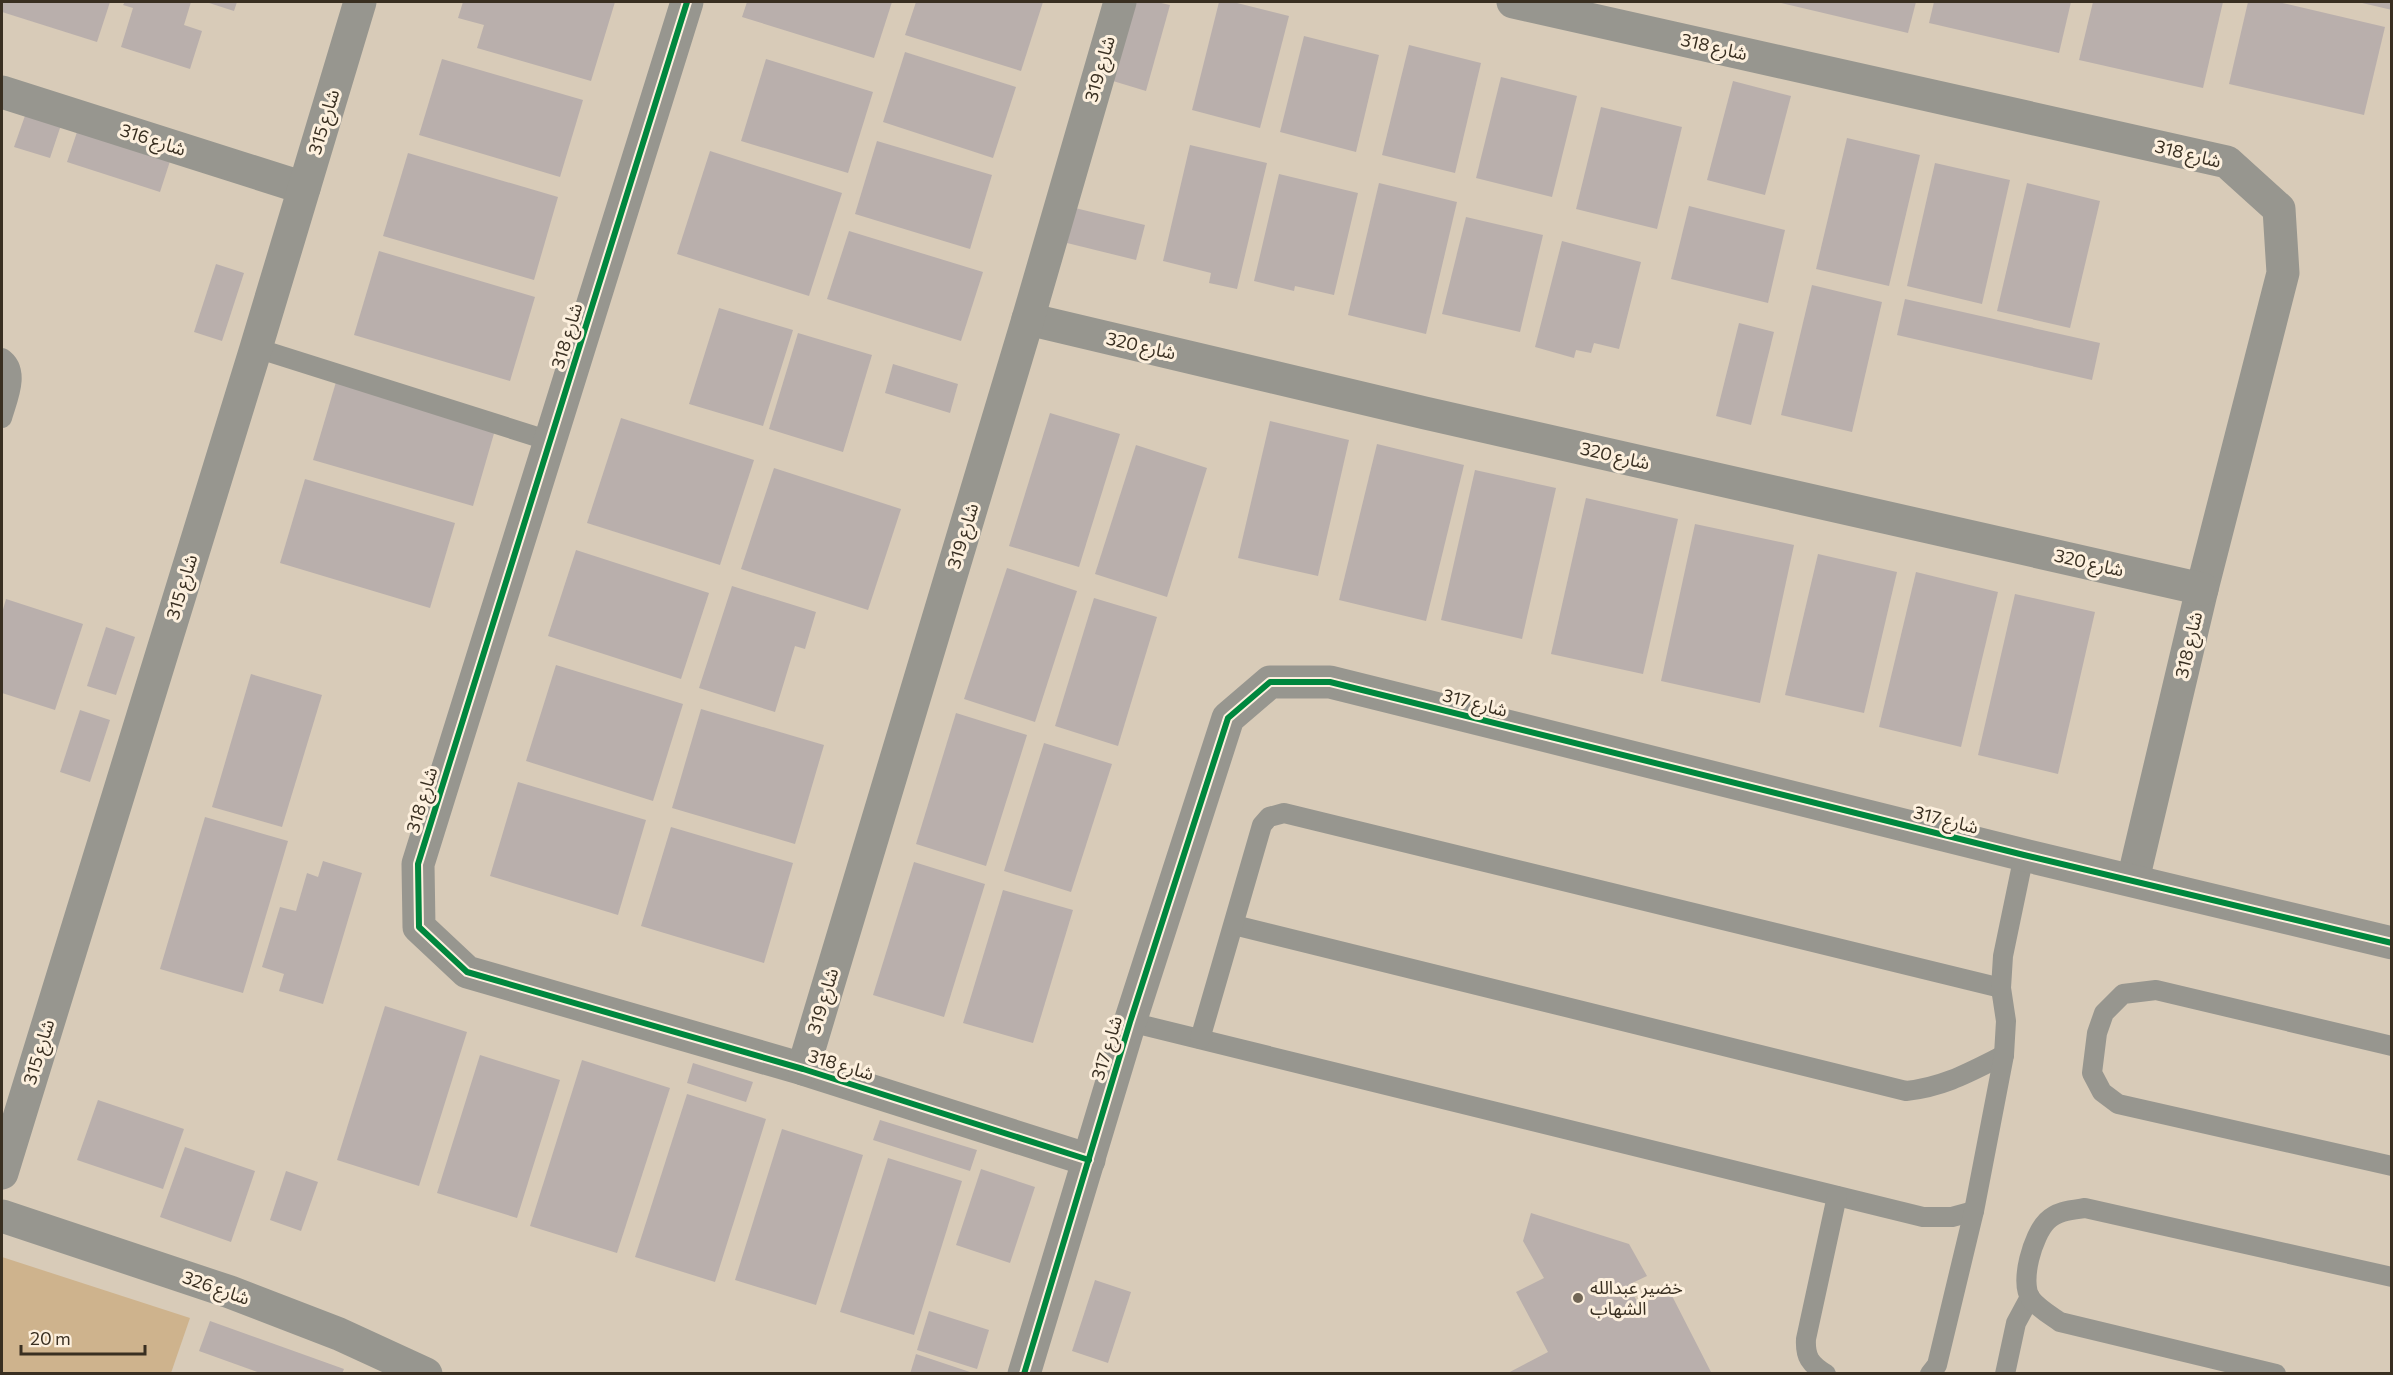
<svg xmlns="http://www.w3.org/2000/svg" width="2393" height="1375" viewBox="0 0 2393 1375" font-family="Commissioner,'Noto Sans Arabic',sans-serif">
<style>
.green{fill:#ceb38d}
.building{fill:#b9afac}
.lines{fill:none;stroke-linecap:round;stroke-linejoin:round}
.lane{stroke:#97968f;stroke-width:20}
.street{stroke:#97968f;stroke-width:33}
.cycleway-casing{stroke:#fdf0de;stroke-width:10}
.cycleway{stroke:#00873e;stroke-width:6}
.poi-dot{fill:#716656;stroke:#fdf0de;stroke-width:2}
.labels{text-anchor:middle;stroke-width:6;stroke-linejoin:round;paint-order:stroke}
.street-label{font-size:18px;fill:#392f21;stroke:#fdf0de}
.poi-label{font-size:18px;fill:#392f21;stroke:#fdf0de;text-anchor:start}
</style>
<rect width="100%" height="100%" fill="#d8cbb8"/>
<polygon class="green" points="2,1257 190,1318 171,1373 2,1373"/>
<g class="building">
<polygon points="2,2 110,2 97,42 2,12"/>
<polygon points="125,2 191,2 184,25 202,31 190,69 121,47 133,8 123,5"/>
<polygon points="206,2 237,2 234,11"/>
<polygon points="463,2 615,2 591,81 477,48 484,25 458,18"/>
<polygon points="747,2 892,2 874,58 742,17"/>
<polygon points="916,2 1043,2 1021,71 905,35"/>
<polygon points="1136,2 1157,2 1170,5 1146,91 1113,81"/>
<polygon points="1219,2 1233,2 1289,16 1260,128 1192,110"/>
<polygon points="1777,2 1916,2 1908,33"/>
<polygon points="1934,2 2071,2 2059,53 1929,23"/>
<polygon points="2093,2 2223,2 2203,88 2079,60"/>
<polygon points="2248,2 2278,2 2385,27 2364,115 2229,84"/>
<polygon points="2358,2 2392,2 2392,10"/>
<polygon points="1304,36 1379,55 1356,152 1280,132"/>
<polygon points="1409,45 1481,63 1455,173 1382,155"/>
<polygon points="905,52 1016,87 993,158 883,122"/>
<polygon points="442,59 583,100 560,177 419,135"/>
<polygon points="766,59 873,92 848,173 741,141"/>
<polygon points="1501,77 1577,96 1552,197 1476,178"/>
<polygon points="1733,81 1791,96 1765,195 1707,180"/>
<polygon points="1601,107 1682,127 1657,229 1576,209"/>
<polygon points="27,110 62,122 50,158 14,147"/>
<polygon points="79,126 172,155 160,192 67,162"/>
<polygon points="1847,138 1920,155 1889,286 1816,269"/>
<polygon points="877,141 992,175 970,249 855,214"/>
<polygon points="1190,145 1267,163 1237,289 1209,283 1211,273 1163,261"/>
<polygon points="710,151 842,193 809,296 677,254"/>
<polygon points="408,153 558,197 534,280 383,236"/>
<polygon points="1935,163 2010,180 1982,304 1907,286"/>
<polygon points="1279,174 1358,193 1334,295 1295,286 1294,291 1254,281"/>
<polygon points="1379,183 1457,202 1426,334 1348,315"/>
<polygon points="2027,183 2100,201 2070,328 1997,311"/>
<polygon points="1689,206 1785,230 1768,303 1671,279"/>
<polygon points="1075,208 1145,225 1136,260 1067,243"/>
<polygon points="1466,217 1543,235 1520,332 1442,314"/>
<polygon points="849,231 983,272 961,341 827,299"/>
<polygon points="1562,241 1641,262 1619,349 1594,343 1591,353 1576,350 1574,358 1535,347"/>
<polygon points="379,251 535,297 510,381 354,335"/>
<polygon points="216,264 244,273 222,341 194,332"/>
<polygon points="1812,285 1882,302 1852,432 1781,415"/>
<polygon points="1905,299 2100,343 2092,380 1897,335"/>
<polygon points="719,308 793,330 763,426 689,404"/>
<polygon points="1739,323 1774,332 1751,425 1716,416"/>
<polygon points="798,333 872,355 843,452 769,429"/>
<polygon points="893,364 958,384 950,413 885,393"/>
<polygon points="336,382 495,430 473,506 313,460"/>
<polygon points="1050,413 1120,434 1079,567 1009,546"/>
<polygon points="621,418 754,460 720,565 587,523"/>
<polygon points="1270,421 1349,440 1318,576 1238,558"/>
<polygon points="1377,444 1464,465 1426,621 1339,600"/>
<polygon points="1136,445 1207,468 1167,597 1095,574"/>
<polygon points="774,468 901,509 868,610 741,569"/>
<polygon points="1475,470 1556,488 1522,639 1441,620"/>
<polygon points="305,479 455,523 430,608 280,563"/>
<polygon points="1586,498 1678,519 1643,674 1551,654"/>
<polygon points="1695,524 1794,545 1760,703 1661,681"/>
<polygon points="576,550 709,593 681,679 548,636"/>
<polygon points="1818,554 1897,572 1864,713 1785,695"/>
<polygon points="1007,568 1077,591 1035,722 964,699"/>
<polygon points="1916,572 1998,592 1961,747 1879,727"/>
<polygon points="732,586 816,612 805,649 795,646 775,712 699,688"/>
<polygon points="2015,594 2095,612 2058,774 1978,755"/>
<polygon points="1094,598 1157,617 1118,746 1055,726"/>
<polygon points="6,599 83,624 55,710 2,693 2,613"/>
<polygon points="106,627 135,637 116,695 87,686"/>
<polygon points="556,665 683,704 653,801 526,761"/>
<polygon points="251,674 322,695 282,827 212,807"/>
<polygon points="701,709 824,745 795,844 672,808"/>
<polygon points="80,710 110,720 90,782 60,772"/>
<polygon points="956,713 1027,735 986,866 916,844"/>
<polygon points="1044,743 1112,764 1071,892 1004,871"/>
<polygon points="518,782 646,820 618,915 490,876"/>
<polygon points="205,817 288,841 243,993 160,969"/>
<polygon points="671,827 793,863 764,963 641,926"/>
<polygon points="323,861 362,873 323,1004 279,991 284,974 262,967 280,907 296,911 307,873 318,877"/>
<polygon points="914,862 985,884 944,1017 873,995"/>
<polygon points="1003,890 1073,910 1033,1043 963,1023"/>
<polygon points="385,1006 467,1032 419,1186 337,1160"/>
<polygon points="480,1055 560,1080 517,1218 437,1193"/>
<polygon points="582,1060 670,1088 617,1253 530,1226"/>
<polygon points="693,1063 753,1082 746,1102 687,1083"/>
<polygon points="687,1094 766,1119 715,1282 635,1257"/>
<polygon points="98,1100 184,1129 163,1189 77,1160"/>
<polygon points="880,1120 977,1150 970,1171 873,1140"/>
<polygon points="782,1129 863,1155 816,1305 735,1280"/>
<polygon points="185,1147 255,1171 231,1242 160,1217"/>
<polygon points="888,1158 962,1181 914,1335 840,1312"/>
<polygon points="981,1169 1035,1187 1010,1263 956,1245"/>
<polygon points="286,1171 318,1182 301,1231 270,1220"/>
<polygon points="1531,1213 1629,1244 1647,1276 1628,1285 1639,1305 1669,1290 1712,1374 1506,1374 1548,1352 1516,1292 1544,1278 1523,1241"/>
<polygon points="1095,1280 1131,1292 1108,1363 1072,1351"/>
<polygon points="929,1311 989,1330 977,1369 917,1350"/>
<polygon points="210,1321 344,1369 342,1374 263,1374 199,1351"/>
<polygon points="916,1354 973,1373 973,1374 910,1374"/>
</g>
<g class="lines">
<g class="lane">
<polyline points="256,348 550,441"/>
<path d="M2 358C21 371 7 400 2 418"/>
<path d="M1234 925 1906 1091C1944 1087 1970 1072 2004 1055"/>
<polyline points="1130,1022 1923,1217 1952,1217 1974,1211"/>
<polyline points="1200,1039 1262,825 1269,817 1284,813 2001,988"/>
<polyline points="2392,1046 2156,990 2123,994 2104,1013 2097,1033 2092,1073 2102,1092 2118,1104 2392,1166"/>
<path d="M1826 1374C1810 1364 1805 1357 1806 1339L1837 1196"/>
<polyline points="1930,1374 1937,1365 1974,1211 2004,1055 2006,1021 2001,988 2003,956 2024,855"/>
<polyline points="2005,1374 2016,1323 2030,1297"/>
<path d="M2276 1374 2060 1322C2050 1315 2039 1309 2031 1299 2019 1282 2033 1235 2047 1221 2057 1211 2071 1210 2085 1208L2392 1277"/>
</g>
<g class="street">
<polyline points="687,2 418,864 419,927 467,972 803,1069 1089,1160"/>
<polyline points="1513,2 2227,162 2279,209 2283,273 2202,589 2133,880"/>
<polyline points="2,92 304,188"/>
<polyline points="1028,319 1425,413 2202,589"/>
<polyline points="803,1069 1028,319 1120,2"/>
<polyline points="2,1173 256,348 360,2"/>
<polyline points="2,1216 230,1292 339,1334 426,1374"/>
<polyline points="1024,1374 1130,1022 1228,718 1270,682 1330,682 2024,855 2392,943"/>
</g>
<defs>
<g id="cycleway">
<polyline points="687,2 418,864 419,927 467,972 803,1069 1089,1160"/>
<polyline points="1024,1374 1130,1022 1228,718 1270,682 1330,682 2024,855 2392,943"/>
</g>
</defs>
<use href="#cycleway" class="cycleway-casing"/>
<use href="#cycleway" class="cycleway"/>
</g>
<circle class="poi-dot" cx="1578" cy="1298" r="6"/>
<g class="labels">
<g class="street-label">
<text transform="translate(1714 47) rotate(13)" y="6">شارع 318</text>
<text transform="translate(1100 69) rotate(-74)" y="6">شارع 319</text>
<text transform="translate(324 122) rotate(-73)" y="6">شارع 315</text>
<text transform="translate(153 140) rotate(18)" y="6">شارع 316</text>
<text transform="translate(2188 154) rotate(14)" y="6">شارع 318</text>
<text transform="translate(567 336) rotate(-73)" y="6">شارع 318</text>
<text transform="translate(1141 346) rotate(13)" y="6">شارع 320</text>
<text transform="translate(1615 456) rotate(13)" y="6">شارع 320</text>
<text transform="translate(963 536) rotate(-73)" y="6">شارع 319</text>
<text transform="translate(2089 563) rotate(13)" y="6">شارع 320</text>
<text transform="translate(182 587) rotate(-73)" y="6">شارع 315</text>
<text transform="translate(2189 645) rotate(-77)" y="6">شارع 318</text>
<text transform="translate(1475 703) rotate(14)" y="6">شارع 317</text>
<text transform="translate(422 800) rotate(-73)" y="6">شارع 318</text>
<text transform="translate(1946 820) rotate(14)" y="6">شارع 317</text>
<text transform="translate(823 1001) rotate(-73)" y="6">شارع 319</text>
<text transform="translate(1107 1048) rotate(-73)" y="6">شارع 317</text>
<text transform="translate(39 1052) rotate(-73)" y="6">شارع 315</text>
<text transform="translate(841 1065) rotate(17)" y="6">شارع 318</text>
<text transform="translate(216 1288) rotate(19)" y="6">شارع 326</text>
</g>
<g class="poi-label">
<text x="1590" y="1294">خضير عبدالله<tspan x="1590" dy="21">الشهاب</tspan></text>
</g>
</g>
<rect width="2393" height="1375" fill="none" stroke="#392f21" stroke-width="6"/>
<path d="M21 1345v9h124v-9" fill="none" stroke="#392f21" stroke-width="3"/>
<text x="30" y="1345" font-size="18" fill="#392f21" stroke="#fdf0de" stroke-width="4.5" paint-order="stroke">20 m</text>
</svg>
